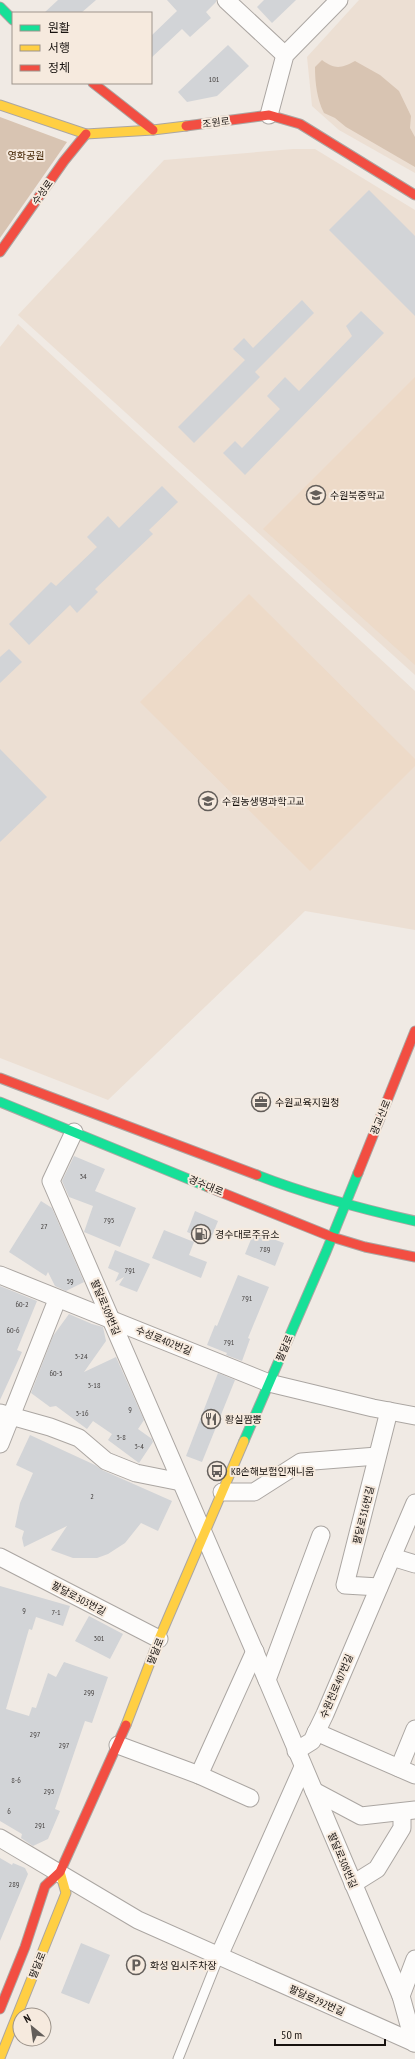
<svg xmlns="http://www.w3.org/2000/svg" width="415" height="2059" viewBox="0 0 415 2059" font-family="'PT Sans Narrow','Noto Sans KR',sans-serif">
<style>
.built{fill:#ecdfd3}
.green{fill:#eddac8}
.forest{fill:#d8c4b2}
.building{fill:#d2d4d7}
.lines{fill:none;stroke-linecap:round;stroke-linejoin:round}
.lane-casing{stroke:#aba6a2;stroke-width:11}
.street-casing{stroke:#aba6a2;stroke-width:19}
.fast-casing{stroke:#aba6a2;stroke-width:11}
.slow-casing{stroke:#aba6a2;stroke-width:11}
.jam-casing{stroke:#aba6a2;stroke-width:11}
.lane{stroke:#fdfcfb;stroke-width:9}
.street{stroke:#fdfcfb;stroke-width:17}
.fast{stroke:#16e098;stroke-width:9}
.slow{stroke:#ffcf43;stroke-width:9}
.jam{stroke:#f24e42;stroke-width:9}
.labels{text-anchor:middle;stroke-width:4;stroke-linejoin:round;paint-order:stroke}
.number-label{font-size:8px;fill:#464241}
.street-label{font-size:10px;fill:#17120f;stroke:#f6eade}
.park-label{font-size:10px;fill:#422300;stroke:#f6eade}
.poi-label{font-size:10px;fill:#17120f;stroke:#f6eade;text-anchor:start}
</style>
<rect width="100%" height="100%" fill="#f0eae4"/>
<g class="built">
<polygon points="359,0 415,0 415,173 339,130 312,106 307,57"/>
<polygon points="293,149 315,149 415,210 415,675 18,315 164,160"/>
<polygon points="18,324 415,691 415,930 305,911 108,1100 0,1058 0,347"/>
</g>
<g class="green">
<polygon points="415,377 415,665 263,529"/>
<polygon points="249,594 415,759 415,766 310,871 140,702"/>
</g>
<g class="forest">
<path d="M322 60C335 70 342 68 355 61L380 75 399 91 411 116 410 128 415 137V167L346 127 335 118 324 113C317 99 315 83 315 67Z"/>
<polygon points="0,117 67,142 0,238"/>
</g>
<g class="building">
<polygon points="58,0 96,0 81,13 44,13"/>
<polygon points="167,0 216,0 216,2 206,12 211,18 190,37 182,29 151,58 151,36 177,11"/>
<polygon points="264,0 296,0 272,23 257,7"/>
<polygon points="228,45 249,66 217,96 187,102 178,92"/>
<polygon points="369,190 415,236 415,316 329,230"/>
<polygon points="302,300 314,313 255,372 260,377 194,443 178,427 245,360 233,349 244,338 253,348"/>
<polygon points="361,311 384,333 245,475 223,453 235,441 242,448 280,409 267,396 285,377 299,391 352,336 346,326"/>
<polygon points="162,486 178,502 149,530 153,534 95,589 98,592 77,613 70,605 29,645 9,624 51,582 56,586 97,547 87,537 108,516 119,528"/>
<polygon points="9,649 22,662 0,683 0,657"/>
<polygon points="0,749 47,797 0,842"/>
<polygon points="74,1156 105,1169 95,1191 136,1208 120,1247 84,1232 93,1206 69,1197 62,1181"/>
<polygon points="41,1201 52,1208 84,1282 66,1291 55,1286 48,1272 46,1276 9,1252"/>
<polygon points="195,1211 218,1221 210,1241 187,1232"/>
<polygon points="164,1230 194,1242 189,1255 207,1262 201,1278 152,1258"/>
<polygon points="254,1232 284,1243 275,1266 245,1254"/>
<polygon points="115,1250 150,1264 137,1292 119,1285 124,1277 115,1282 119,1273 108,1268"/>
<polygon points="238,1275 269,1287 248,1338 250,1339 242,1361 226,1355 227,1353 207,1345 215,1325 217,1326"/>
<polygon points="0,1286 37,1301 17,1350 22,1352 0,1400"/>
<polygon points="69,1314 92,1324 103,1327 106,1341 84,1372 116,1357 144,1420 138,1429 152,1439 153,1442 139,1463 108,1440 112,1434 93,1421 87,1429 56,1406 50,1407 31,1393 53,1336"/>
<polygon points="218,1373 235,1380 202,1462 186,1456"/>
<polygon points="30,1435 95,1465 102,1470 172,1501 158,1531 141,1523 125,1543 108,1554 97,1558 73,1558 51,1550 67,1526 24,1547 22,1538 24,1531 15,1527 20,1503 33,1473 16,1465"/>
<polygon points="0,1586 70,1606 63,1626 36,1617 32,1630 29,1629 6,1709 29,1716 32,1707 36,1708 48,1673 56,1677 64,1662 108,1677 92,1723 85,1721 55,1809 60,1811 48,1839 33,1846 21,1838 22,1834 0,1821"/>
<polygon points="89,1616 123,1634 110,1659 75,1641"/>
<polygon points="0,1858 12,1865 13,1863 25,1868 28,1874 0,1941"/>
<polygon points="81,1943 110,1955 89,2004 61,1993"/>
</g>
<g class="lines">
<defs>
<polyline id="lane" points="178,2059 219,1956"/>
<g id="street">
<polyline points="226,0 285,55"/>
<polyline points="269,115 285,55 339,0"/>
<polyline points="74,1132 51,1181 267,1680 401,1996 414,2043"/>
<polyline points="0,1275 269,1383 373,1408 415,1416"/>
<polyline points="0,1413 50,1427 79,1438 106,1461 136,1473 181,1482"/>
<polyline points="0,1444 57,1300"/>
<polyline points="222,1492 254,1492 301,1462 377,1456"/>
<polyline points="0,1557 159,1639"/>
<polyline points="392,1557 415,1564"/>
<polyline points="379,1587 345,1585 389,1411"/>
<polyline points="267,1680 321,1535"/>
<polyline points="316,1732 415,1775"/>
<polyline points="118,1745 199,1775 250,1798"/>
<polyline points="296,1751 312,1741 325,1714 415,1503"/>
<polyline points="399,1768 415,1729"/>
<polyline points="199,1775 255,1651"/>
<polyline points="314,1791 361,1816 415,1810"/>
<polyline points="0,1838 138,1920 415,2043"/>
<polyline points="353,1884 377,1869 402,1828 402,1812"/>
<polyline points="219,1956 303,1767"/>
<polyline points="401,1996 415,1959"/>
</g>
<g id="fast">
<polyline points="0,7 13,20"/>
<polyline points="0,1102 208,1187"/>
<path d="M257 1175C308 1195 362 1209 415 1221"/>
<polyline points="244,1441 326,1252 358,1173"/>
</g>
<g id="slow">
<polyline points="0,105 86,134 153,130 186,126"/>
<polyline points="126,1725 159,1639 244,1441"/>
<polyline points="0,2058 66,1893 60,1872"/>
</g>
<g id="jam">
<polyline points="93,83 153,130"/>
<polyline points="186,126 269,115 300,124 415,195"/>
<polyline points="0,252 64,161 86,134"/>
<polyline points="0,1078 257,1175"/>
<polyline points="358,1173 415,1031"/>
<polyline points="208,1187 332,1237 365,1247 415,1257"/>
<polyline points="0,2009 25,1947 45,1886 60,1872 126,1725"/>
</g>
</defs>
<use href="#lane" class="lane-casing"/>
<use href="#street" class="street-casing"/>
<use href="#fast" class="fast-casing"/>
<use href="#slow" class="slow-casing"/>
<use href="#jam" class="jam-casing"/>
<use href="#lane" class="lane"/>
<use href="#street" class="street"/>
<use href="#fast" class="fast"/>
<use href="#slow" class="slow"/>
<use href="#jam" class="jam"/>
</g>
<defs>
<symbol id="school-ring" viewBox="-11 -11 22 22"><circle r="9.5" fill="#f6eade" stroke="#635e5a" stroke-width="1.5"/><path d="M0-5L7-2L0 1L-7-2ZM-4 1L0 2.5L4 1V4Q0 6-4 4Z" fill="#635e5a"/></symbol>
<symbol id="office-ring" viewBox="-11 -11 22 22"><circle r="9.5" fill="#f6eade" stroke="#635e5a" stroke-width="1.5"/><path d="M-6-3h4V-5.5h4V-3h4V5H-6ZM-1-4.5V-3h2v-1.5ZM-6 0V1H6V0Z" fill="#635e5a"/></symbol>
<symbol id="fuel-ring" viewBox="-11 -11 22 22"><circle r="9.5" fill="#f6eade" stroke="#635e5a" stroke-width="1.5"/><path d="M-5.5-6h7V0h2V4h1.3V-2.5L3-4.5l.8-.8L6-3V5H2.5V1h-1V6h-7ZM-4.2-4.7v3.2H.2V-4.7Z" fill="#635e5a"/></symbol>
<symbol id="restaurant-ring" viewBox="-11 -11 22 22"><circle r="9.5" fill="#f6eade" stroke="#635e5a" stroke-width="1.5"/><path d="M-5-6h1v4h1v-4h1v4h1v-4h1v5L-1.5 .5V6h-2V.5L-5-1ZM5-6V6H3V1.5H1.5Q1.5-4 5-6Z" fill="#635e5a"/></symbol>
<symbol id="bus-ring" viewBox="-11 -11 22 22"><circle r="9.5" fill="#f6eade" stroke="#635e5a" stroke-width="1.5"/><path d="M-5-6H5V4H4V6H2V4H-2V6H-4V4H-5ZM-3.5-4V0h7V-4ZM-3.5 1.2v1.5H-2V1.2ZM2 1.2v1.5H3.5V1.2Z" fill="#635e5a"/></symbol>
<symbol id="parking-ring" viewBox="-11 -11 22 22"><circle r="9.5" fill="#f6eade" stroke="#635e5a" stroke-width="1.5"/><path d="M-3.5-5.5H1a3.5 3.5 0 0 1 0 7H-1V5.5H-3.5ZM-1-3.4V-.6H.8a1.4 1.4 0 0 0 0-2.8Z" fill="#635e5a"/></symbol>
</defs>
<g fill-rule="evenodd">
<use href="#school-ring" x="305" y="484" width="22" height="22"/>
<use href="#school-ring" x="197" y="790" width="22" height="22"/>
<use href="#office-ring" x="250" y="1091" width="22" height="22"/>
<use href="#fuel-ring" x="190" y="1223" width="22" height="22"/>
<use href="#restaurant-ring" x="200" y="1408" width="22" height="22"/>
<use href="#bus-ring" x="206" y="1460" width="22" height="22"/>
<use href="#parking-ring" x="125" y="1954" width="22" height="22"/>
</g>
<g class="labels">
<g class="number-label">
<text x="214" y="82">101</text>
<text x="83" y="1179">34</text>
<text x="109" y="1223">795</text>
<text x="44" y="1229">27</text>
<text x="265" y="1252">789</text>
<text x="130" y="1273">791</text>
<text x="70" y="1284">59</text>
<text x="247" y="1301">791</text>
<text x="22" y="1307">60-2</text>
<text x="13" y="1333">60-6</text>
<text x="229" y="1345">791</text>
<text x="81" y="1359">3-24</text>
<text x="56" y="1376">60-5</text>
<text x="94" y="1388">3-18</text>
<text x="130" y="1412">9</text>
<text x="82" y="1416">3-16</text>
<text x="121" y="1440">3-8</text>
<text x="139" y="1449">3-4</text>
<text x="92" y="1499">2</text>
<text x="24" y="1613">9</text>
<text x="56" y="1615">7-1</text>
<text x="99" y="1641">301</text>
<text x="89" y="1695">299</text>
<text x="35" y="1737">297</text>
<text x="64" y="1748">297</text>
<text x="16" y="1783">8-6</text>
<text x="49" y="1794">293</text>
<text x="9" y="1814">6</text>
<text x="40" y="1828">291</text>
<text x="14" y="1887">289</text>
</g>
<g class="street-label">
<text transform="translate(216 122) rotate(-7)" y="4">조원로</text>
<text transform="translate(42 192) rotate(-55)" y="4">수성로</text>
<text transform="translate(380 1117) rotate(-68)" y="4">광교산로</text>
<text transform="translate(206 1185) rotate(22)" y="4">경수대로</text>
<text transform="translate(106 1307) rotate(67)" y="4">팔달로309번길</text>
<text transform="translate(164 1340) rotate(22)" y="4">수성로402번길</text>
<text transform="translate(284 1348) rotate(-67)" y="4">팔달로</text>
<text transform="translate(363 1515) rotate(-76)" y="4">팔달로316번길</text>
<text transform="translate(79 1598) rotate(28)" y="4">팔달로303번길</text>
<text transform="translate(155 1651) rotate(-68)" y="4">팔달로</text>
<text transform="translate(336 1686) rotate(-67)" y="4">수원천로407번길</text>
<text transform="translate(343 1860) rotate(67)" y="4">팔달로308번길</text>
<text transform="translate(37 1965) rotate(-68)" y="4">팔달로</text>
<text transform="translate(317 2000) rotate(24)" y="4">팔달로292번길</text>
</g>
<g class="park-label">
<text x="26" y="159">영화공원</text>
</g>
<g class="poi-label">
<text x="330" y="499">수원북중학교</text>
<text x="222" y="805">수원농생명과학고교</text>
<text x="275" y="1106">수원교육지원청</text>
<text x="215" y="1238">경수대로주유소</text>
<text x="225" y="1423">황실짬뽕</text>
<text x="231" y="1475">KB손해보험인재니움</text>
<text x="150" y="1969">화성 임시주차장</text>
</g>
</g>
<rect x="12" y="12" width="140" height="72" fill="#f6eade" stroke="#9d948b"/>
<rect x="20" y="25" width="20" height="6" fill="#16e098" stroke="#9d948b"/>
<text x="48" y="32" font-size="12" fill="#17120f">원활</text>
<rect x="20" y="45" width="20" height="6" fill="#ffcf43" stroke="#9d948b"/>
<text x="48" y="52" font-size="12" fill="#17120f">서행</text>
<rect x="20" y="65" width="20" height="6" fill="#f24e42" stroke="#9d948b"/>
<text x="48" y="72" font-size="12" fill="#17120f">정체</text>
<g transform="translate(32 2027) rotate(331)"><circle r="19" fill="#f6eade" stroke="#9d948b"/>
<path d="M0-3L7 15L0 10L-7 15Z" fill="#635e5a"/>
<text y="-6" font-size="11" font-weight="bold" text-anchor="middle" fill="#17120f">N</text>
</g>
<path d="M275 2039v6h110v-6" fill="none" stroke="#17120f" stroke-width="2"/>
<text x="281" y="2039" font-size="12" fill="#17120f" stroke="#f6eade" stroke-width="3" paint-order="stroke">50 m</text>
</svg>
